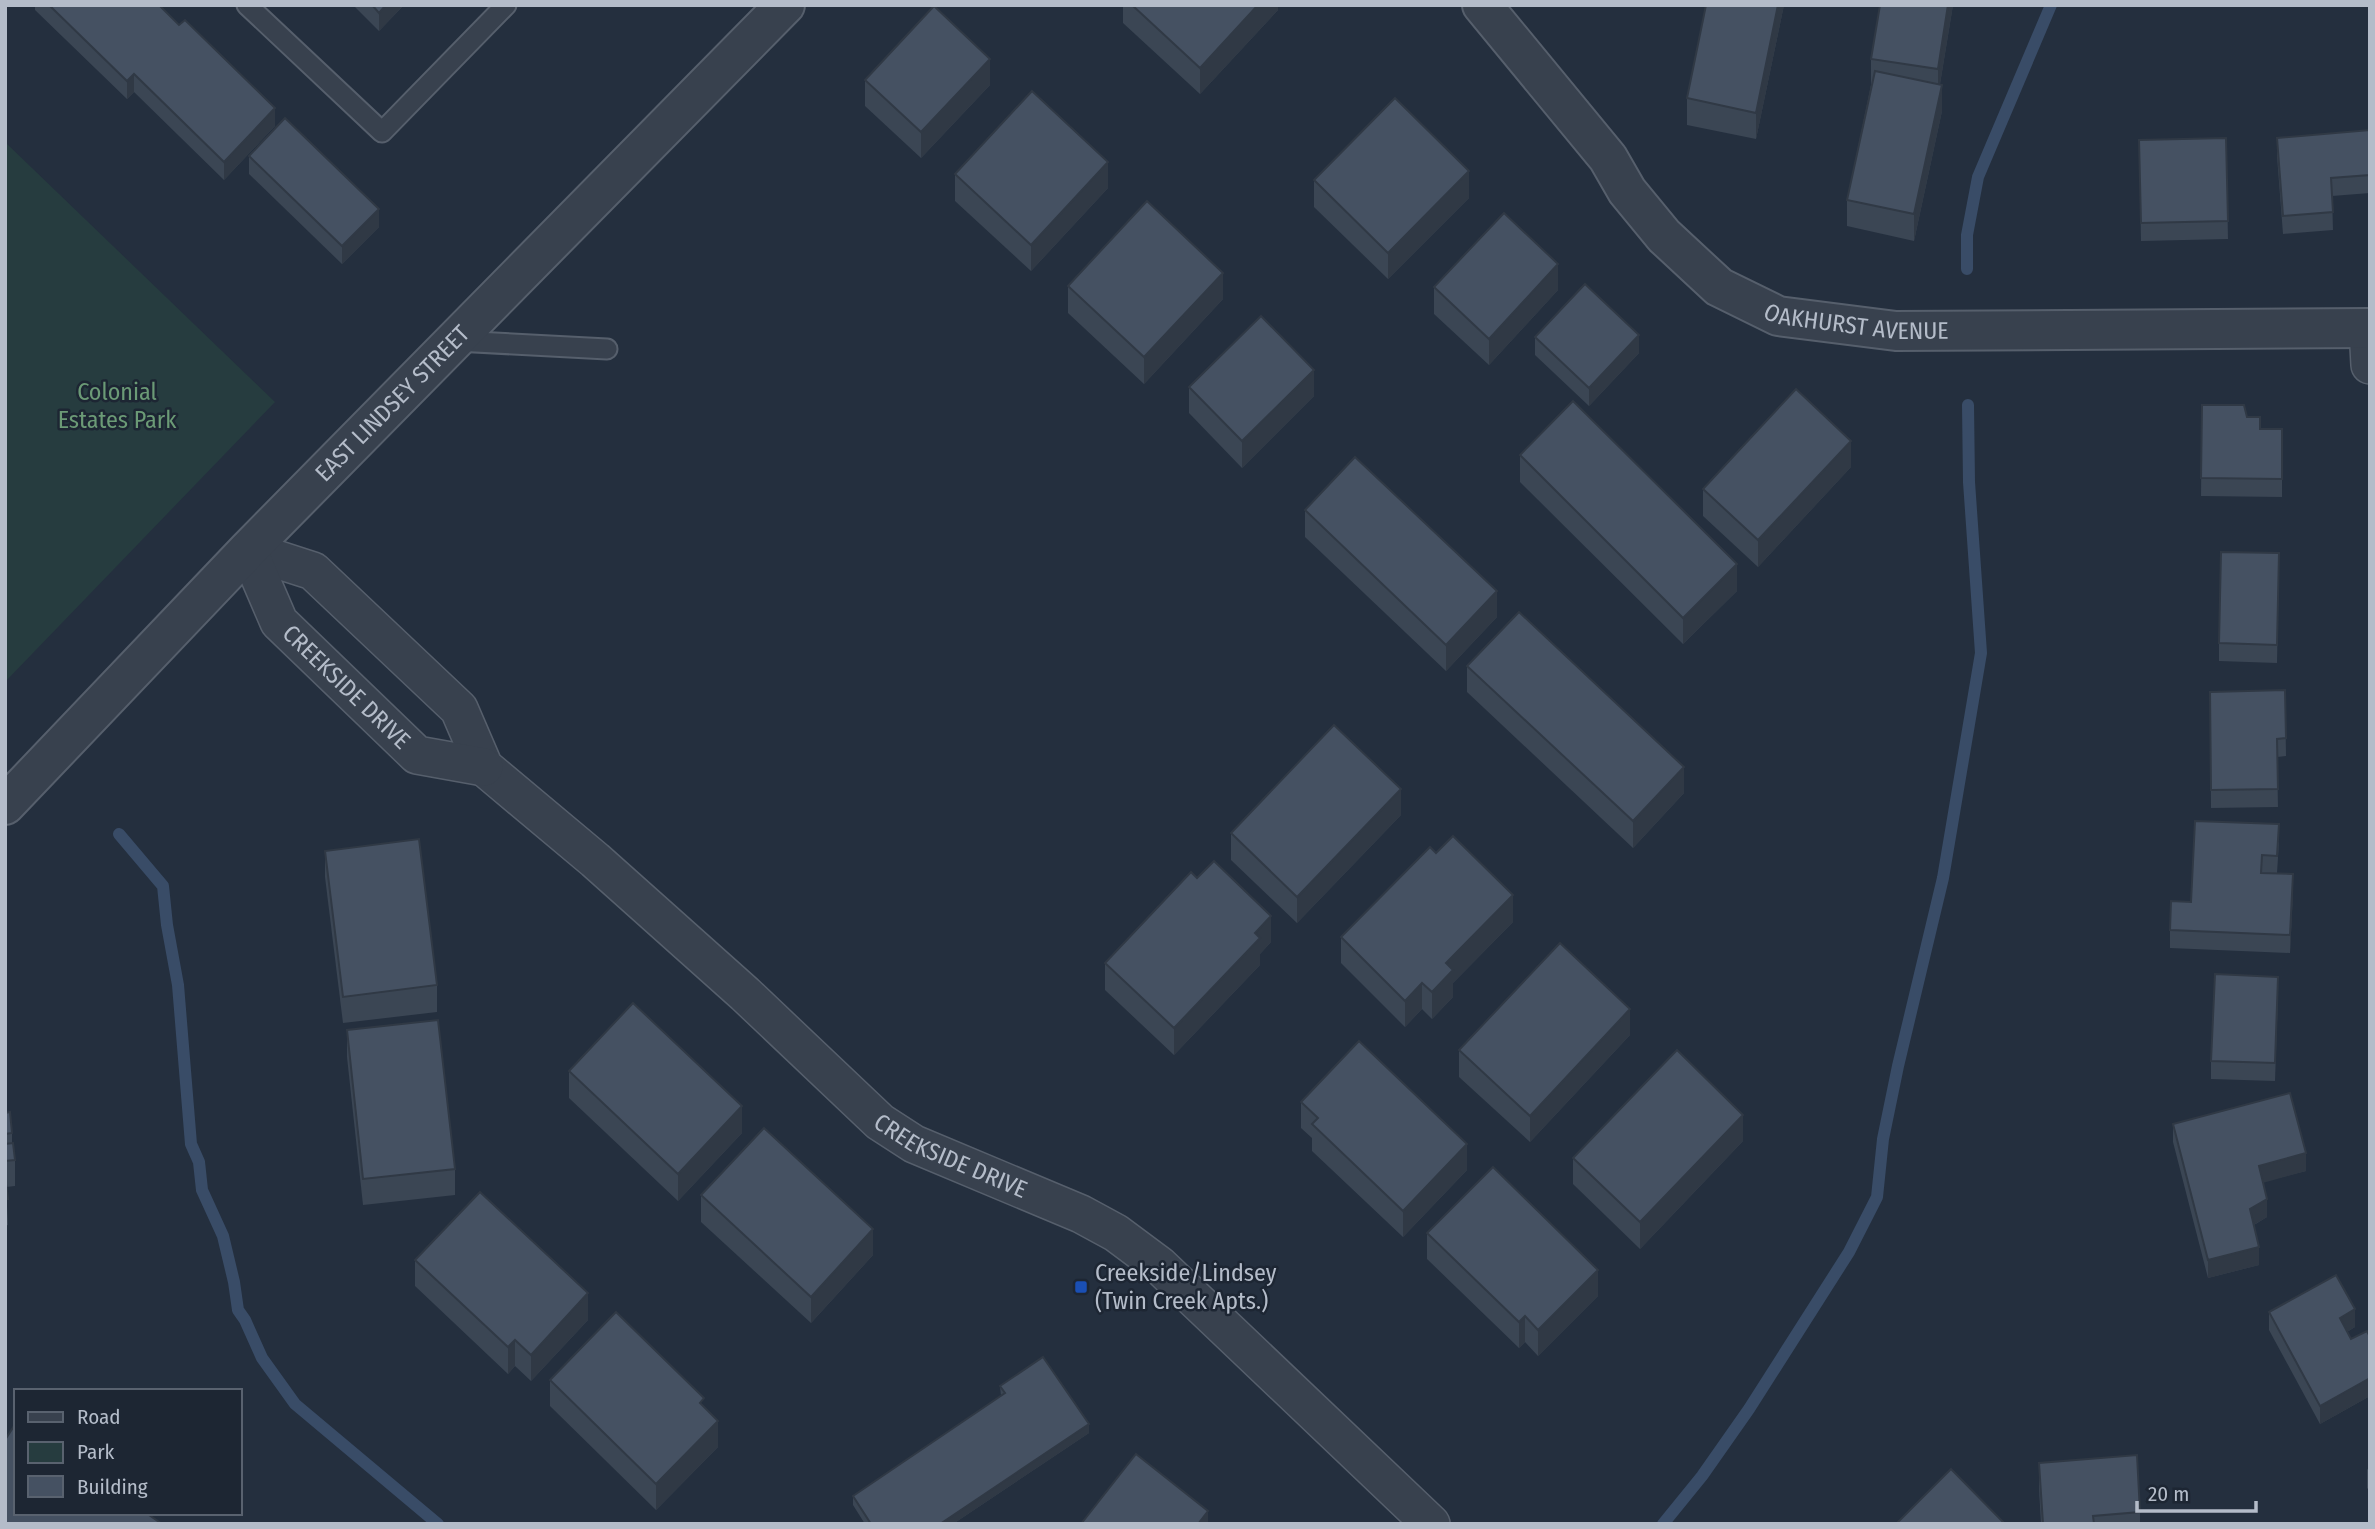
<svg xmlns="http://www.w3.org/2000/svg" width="2375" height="1529" viewBox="0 0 2375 1529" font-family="'Fira Sans Condensed',sans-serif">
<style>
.green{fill:#263c3f}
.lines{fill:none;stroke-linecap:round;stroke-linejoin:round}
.stream{stroke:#394c67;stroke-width:12}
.service-casing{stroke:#565f6c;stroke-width:23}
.minor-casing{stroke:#565f6c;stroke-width:40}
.tertiary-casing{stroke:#565f6c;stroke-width:42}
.service{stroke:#38414e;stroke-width:19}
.minor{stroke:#38414e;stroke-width:37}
.tertiary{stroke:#38414e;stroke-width:38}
.wall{fill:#3b4654}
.shaded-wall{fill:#303945}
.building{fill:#455162;stroke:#303945;stroke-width:2}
.transit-dot{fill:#1a4fb4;stroke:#1d2633;stroke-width:2.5}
.labels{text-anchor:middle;stroke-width:5;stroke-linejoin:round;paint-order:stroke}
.street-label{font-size:24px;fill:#b4bcc9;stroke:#1d2633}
.park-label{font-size:24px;fill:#6b9a76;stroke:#1d2633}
.poi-label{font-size:24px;fill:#b4bcc9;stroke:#1d2633;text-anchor:start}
</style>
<rect width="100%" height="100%" fill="#242f3e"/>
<polygon class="green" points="5,142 275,402 5,682"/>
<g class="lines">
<g class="stream">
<polyline points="1967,269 1967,235 1978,177 2051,5"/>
<polyline points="119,834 163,886 167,925 178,985 191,1144 199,1162 202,1190 223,1236 234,1282 238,1310 245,1320 262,1358 295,1404 438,1524"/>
<polyline points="1663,1524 1702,1476 1749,1409 1849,1252 1877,1197 1883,1139 1898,1066 1943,878 1981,653 1969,482 1968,405"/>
</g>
<defs>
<g id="service">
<polyline points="247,5 382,132 506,5"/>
<polyline points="456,341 607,349"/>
</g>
<g id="minor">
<polyline points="2368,328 2370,365"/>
<path id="s1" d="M248 550 313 571 459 709 484 767 595 860 745 994 880 1122 914 1144 1081 1214 1116 1233 1159 1265 1431 1524"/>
<path id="s2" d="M248 550 279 622 417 755 484 767"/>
</g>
<g id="tertiary">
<path id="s3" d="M1482 5 1608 158 1627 191 1664 236 1719 287 1778 316 1896 331 2370 328"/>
<path id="s4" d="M5 805 248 550 785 5"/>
</g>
</defs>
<use href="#service" class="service-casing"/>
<use href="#minor" class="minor-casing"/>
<use href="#tertiary" class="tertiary-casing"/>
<use href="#service" class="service"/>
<use href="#minor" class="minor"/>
<use href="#tertiary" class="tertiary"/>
</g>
<g class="wall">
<polygon points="35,5 159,5 275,126 224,180 134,92 127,99 35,10"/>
<polygon points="353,5 404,5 379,31"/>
<polygon points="1123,5 1278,5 1278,10 1200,94 1123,23"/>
<polygon points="1706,5 1784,5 1756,139 1687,125 1687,98"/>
<polygon points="1953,5 1940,84 1942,111 1914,241 1847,226 1847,200 1871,85 1871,59"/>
<polygon points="865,80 990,85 921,158 865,106"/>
<polygon points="2370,130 2370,193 2332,196 2333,230 2283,234 2277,156 2277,138"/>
<polygon points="2226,138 2228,239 2141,241 2139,140"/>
<polygon points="249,156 379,227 342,264 249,174"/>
<polygon points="955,174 1108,188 1031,271 955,201"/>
<polygon points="1314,180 1469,198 1388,279 1314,207"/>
<polygon points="1068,286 1223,299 1144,384 1068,313"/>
<polygon points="1434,287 1558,290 1489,365 1434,314"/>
<polygon points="1535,337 1639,353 1589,406 1535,355"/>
<polygon points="1189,387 1314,396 1242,468 1189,413"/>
<polygon points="2202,405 2247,417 2260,429 2282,429 2282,497 2201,496"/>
<polygon points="1520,455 1737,591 1683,644 1520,482"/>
<polygon points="1851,467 1758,567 1703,516 1703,489"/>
<polygon points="1305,510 1497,617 1446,671 1305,537"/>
<polygon points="2279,553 2277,663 2219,661 2219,643"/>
<polygon points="1467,666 1684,793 1633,848 1467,692"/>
<polygon points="2285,690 2286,756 2277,757 2278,807 2211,808 2210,692"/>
<polygon points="1401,815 1297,923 1231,860 1231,833"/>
<polygon points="2279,842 2277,873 2293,892 2290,953 2170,948 2170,930 2191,902"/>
<polygon points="325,851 437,985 437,1012 343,1023 325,877"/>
<polygon points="1513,922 1453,983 1453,997 1432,1019 1422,1009 1405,1027 1341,963 1341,937"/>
<polygon points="1271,942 1260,954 1260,965 1174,1055 1105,990 1105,963"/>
<polygon points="2278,995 2275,1081 2211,1079 2211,1061"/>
<polygon points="347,1030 455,1169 455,1195 363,1205 347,1057"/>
<polygon points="1630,1035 1530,1142 1459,1077 1459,1050"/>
<polygon points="569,1071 742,1133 678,1201 569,1098"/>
<polygon points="1301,1102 1467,1170 1403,1237 1312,1151 1312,1138 1301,1128"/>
<polygon points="5,1113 12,1133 12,1143 15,1160 15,1186 6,1187 8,1225 5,1226"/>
<polygon points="2173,1124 2306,1171 2263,1182 2267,1217 2254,1225 2259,1265 2208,1278 2173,1142"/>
<polygon points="1743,1141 1640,1249 1573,1184 1573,1158"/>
<polygon points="701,1195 873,1255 811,1323 701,1222"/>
<polygon points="1427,1233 1598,1296 1538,1356 1525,1342 1519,1348 1427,1259"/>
<polygon points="415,1260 588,1320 531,1381 515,1366 508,1374 415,1286"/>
<polygon points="2269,1312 2355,1327 2347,1332 2351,1339 2370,1337 2370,1396 2320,1424 2269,1330"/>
<polygon points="550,1380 704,1407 718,1447 656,1510 550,1406"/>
<polygon points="1000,1386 1089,1433 953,1524 865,1524 853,1505 853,1496 1001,1396"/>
<polygon points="2039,1463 2140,1512 2140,1524 2041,1524 2039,1489"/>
<polygon points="2370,1466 2370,1491 2367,1488 2367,1470"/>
</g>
<g class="shaded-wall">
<polygon points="386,5 404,5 379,31 379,13"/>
<polygon points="1258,5 1278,5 1278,10 1200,94 1200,68"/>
<polygon points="1778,5 1784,5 1756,139 1756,113"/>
<polygon points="1948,5 1953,5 1938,96 1938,69"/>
<polygon points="990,59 990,85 921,158 921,132"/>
<polygon points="134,74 134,92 127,99 127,81"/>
<polygon points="1942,85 1942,111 1914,241 1914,214"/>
<polygon points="275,108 275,126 224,180 224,162"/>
<polygon points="1108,162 1108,188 1031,271 1031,245"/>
<polygon points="1469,171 1469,198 1388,279 1388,253"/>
<polygon points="379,209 379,227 342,264 342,246"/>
<polygon points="1558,264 1558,290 1489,365 1489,339"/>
<polygon points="1223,273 1223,299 1144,384 1144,357"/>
<polygon points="1639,335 1639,353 1589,406 1589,388"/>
<polygon points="1314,370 1314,396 1242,468 1242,441"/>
<polygon points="1851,441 1851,467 1758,567 1758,540"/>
<polygon points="1737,564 1737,591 1683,644 1683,618"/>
<polygon points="1497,591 1497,617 1446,671 1446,645"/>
<polygon points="1684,767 1684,793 1633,848 1633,821"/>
<polygon points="1401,789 1401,815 1297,923 1297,897"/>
<polygon points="2293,874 2293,892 2290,953 2290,935"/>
<polygon points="1513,895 1513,922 1453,983 1453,997 1432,1019 1432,992 1446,963"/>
<polygon points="1271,916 1271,942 1260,954 1260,965 1174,1055 1174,1028"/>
<polygon points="1422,983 1422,1009 1405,1027 1405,1001"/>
<polygon points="1630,1009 1630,1035 1530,1142 1530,1116"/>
<polygon points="742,1106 742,1133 678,1201 678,1174"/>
<polygon points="1743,1115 1743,1141 1640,1249 1640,1222"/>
<polygon points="1467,1144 1467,1170 1403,1237 1403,1211"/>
<polygon points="2306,1153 2306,1171 2259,1184 2259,1166"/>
<polygon points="2267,1199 2267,1217 2250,1227 2250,1209"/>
<polygon points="873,1229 873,1255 811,1323 811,1297"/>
<polygon points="2259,1247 2259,1265 2208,1278 2208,1260"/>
<polygon points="1598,1270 1598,1296 1538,1356 1538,1330"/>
<polygon points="588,1293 588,1320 531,1381 531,1355"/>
<polygon points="2355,1309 2355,1327 2340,1336 2340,1318"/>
<polygon points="1525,1316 1525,1342 1519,1348 1519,1322"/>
<polygon points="515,1340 515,1366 508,1374 508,1347"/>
<polygon points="2370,1378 2370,1396 2320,1424 2320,1406"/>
<polygon points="718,1421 718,1447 656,1510 656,1484"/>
<polygon points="1089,1424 1089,1433 953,1524 940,1524"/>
<polygon points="1208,1511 1208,1524 1198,1524"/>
</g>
<g class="building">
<polygon points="49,5 159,5 179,25 185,20 275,108 224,162 134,74 127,81"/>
<polygon points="372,5 386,5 379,13"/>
<polygon points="1132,5 1258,5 1200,68"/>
<polygon points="1706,5 1778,5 1756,113 1687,98"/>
<polygon points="1880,5 1948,5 1938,69 1871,59"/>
<polygon points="934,6 990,59 921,132 865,80"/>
<polygon points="1875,71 1942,85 1914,214 1847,200"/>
<polygon points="1032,91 1108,162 1031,245 955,174"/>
<polygon points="1395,98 1469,171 1388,253 1314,180"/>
<polygon points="285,118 379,209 342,246 249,156"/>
<polygon points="2370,130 2370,175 2331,178 2333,212 2283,216 2277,138"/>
<polygon points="2226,138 2228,221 2141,223 2139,140"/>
<polygon points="1147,201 1223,273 1144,357 1068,286"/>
<polygon points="1504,213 1558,264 1489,339 1434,287"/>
<polygon points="1585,284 1639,335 1589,388 1535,337"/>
<polygon points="1261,316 1314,370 1242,441 1189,387"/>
<polygon points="1796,389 1851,441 1758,540 1703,489"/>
<polygon points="1573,401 1737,564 1683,618 1520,455"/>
<polygon points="2202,405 2244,405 2247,417 2260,417 2260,429 2282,429 2282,479 2201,478"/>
<polygon points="1355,457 1497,591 1446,645 1305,510"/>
<polygon points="2221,552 2279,553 2277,645 2219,643"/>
<polygon points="1519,612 1684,767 1633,821 1467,666"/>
<polygon points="2285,690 2286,738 2277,739 2278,789 2211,790 2210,692"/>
<polygon points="1334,725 1401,789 1297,897 1231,833"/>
<polygon points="2195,821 2279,824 2277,856 2262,855 2261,873 2293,874 2290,935 2170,930 2171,901 2191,902"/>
<polygon points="1453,836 1513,895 1446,963 1453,970 1432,992 1422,983 1405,1001 1341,937 1430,847 1436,853"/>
<polygon points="419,839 437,985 343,997 325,851"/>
<polygon points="1214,861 1271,916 1255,933 1260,938 1174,1028 1105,963 1191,872 1197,878"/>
<polygon points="1560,943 1630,1009 1530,1116 1459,1050"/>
<polygon points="2215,974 2278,977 2275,1063 2211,1061"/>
<polygon points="633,1003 742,1106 678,1174 569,1071"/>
<polygon points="438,1020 455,1169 363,1179 347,1030"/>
<polygon points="1359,1041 1467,1144 1403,1211 1312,1124 1318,1118 1301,1102"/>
<polygon points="1677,1050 1743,1115 1640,1222 1573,1158"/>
<polygon points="2290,1093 2306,1153 2259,1166 2267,1199 2250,1209 2259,1247 2208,1260 2173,1124"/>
<polygon points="10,1112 12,1133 5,1134 5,1113"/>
<polygon points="764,1128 873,1229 811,1297 701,1195"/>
<polygon points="13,1143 15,1160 5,1161 5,1144"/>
<polygon points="1493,1167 1598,1270 1538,1330 1525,1316 1519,1322 1427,1233"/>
<polygon points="5,1177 8,1199 5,1199"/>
<polygon points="480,1192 588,1293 531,1355 515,1340 508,1347 415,1260"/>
<polygon points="2336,1275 2355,1309 2340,1318 2351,1339 2367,1331 2370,1337 2370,1378 2320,1406 2269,1312"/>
<polygon points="616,1312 704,1398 700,1403 718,1421 656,1484 550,1380"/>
<polygon points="1043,1357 1089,1424 940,1524 871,1524 853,1496 1005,1393 1000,1386"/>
<polygon points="16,1423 16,1513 146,1513 162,1524 5,1524 5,1440"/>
<polygon points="1136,1454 1208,1511 1198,1524 1081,1524"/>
<polygon points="2137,1455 2140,1512 2093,1516 2094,1524 2043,1524 2039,1463"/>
<polygon points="1951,1469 2005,1524 1896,1524"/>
</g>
<rect class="transit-dot" x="1074" y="1280" width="14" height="14" rx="3.5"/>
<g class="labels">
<g class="street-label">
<text dy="8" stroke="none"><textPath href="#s3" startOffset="514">OAKHURST AVENUE</textPath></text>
<text dy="8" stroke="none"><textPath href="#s4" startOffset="558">EAST LINDSEY STREET</textPath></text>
<text dy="8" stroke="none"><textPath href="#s2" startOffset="172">CREEKSIDE DRIVE</textPath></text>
<text dy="8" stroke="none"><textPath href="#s1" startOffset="943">CREEKSIDE DRIVE</textPath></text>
</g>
<g class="park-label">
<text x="117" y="400">Colonial<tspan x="117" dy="28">Estates Park</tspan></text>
</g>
<g class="poi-label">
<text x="1095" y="1281">Creekside/Lindsey<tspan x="1095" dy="28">(Twin Creek Apts.)</tspan></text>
</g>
</g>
<rect width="2375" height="1529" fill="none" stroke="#b4bcc9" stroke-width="14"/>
<rect x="14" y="1389" width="228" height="126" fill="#1d2633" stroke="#59626f" stroke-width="2"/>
<rect x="28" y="1412" width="35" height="10" fill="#38414e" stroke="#59626f" stroke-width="2"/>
<text x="77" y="1424" font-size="21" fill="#b4bcc9">Road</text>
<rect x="28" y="1442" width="35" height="21" fill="#263c3f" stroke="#59626f" stroke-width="2"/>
<text x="77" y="1459" font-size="21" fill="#b4bcc9">Park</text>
<rect x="28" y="1476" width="35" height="21" fill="#455162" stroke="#59626f" stroke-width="2"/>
<text x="77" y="1494" font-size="21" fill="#b4bcc9">Building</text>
<path d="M2137 1501v10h119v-10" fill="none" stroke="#b4bcc9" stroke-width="3.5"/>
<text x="2148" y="1501" font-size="21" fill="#b4bcc9" stroke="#1d2633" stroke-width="5" paint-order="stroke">20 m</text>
</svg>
